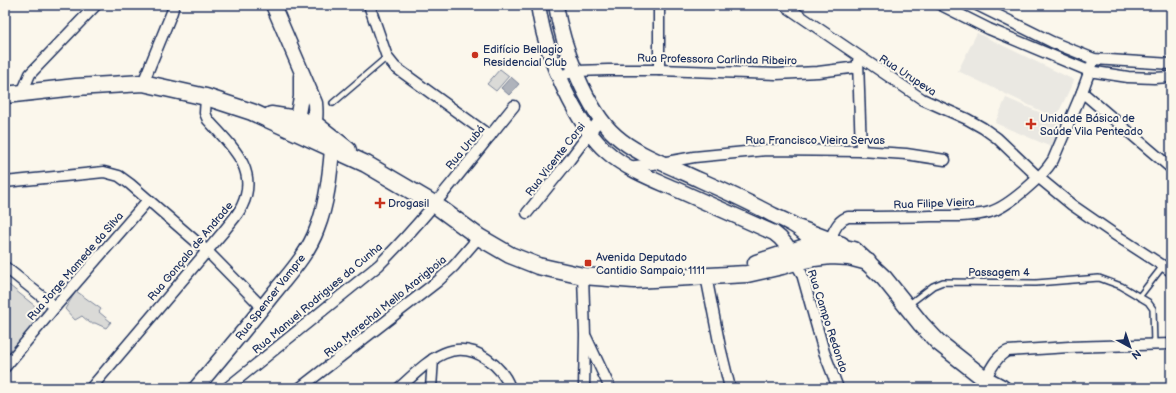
<svg xmlns="http://www.w3.org/2000/svg" width="1176" height="393" viewBox="0 0 1176 393" font-family="'Balsamiq Sans',sans-serif">
<style>
.built{fill:#eae8e2}
.green{fill:#dadad7;stroke:#7a849a}
.water{fill:#afb3bb;stroke:#747e96}
.lines{fill:none;stroke-linecap:round;stroke-linejoin:round}
.lane-casing{stroke:#1b2f5e;stroke-width:8}
.street-casing{stroke:#1b2f5e;stroke-width:13}
.secondary-casing{stroke:#1b2f5e;stroke-width:17}
.primary-casing{stroke:#1b2f5e;stroke-width:19}
.lane{stroke:#fbf7ec;stroke-width:5}
.street{stroke:#fbf7ec;stroke-width:10}
.secondary{stroke:#fbf7ec;stroke-width:14}
.primary{stroke:#fbf7ec;stroke-width:16}
.poi-dot{fill:#c8321e;stroke:#fbf7ec;stroke-width:1.5}
.labels{text-anchor:middle;stroke-width:4;stroke-linejoin:round;paint-order:stroke}
.poi-label{font-size:11px;fill:#1b2f5e;stroke:#fbf7ec;text-anchor:start}
.street-label{font-size:11px;fill:#1b2f5e;stroke:#fbf7ec}
</style>
<rect width="100%" height="100%" fill="#fbf7ec"/>
<filter id="ink" filterUnits="userSpaceOnUse"><feTurbulence type="fractalNoise" baseFrequency=".025" numOctaves="2"/><feDisplacementMap in="SourceGraphic" scale="8" xChannelSelector="R" yChannelSelector="G"/><feConvolveMatrix kernelMatrix="1 2 1 2 8 2 1 2 1" color-interpolation-filters="sRGB"/></filter>
<g filter="url(#ink)">
<g class="built">
<polygon points="977,33 1074,80 1056,118 958,71"/>
<polygon points="1006,98 1067,124 1056,149 995,123"/>
</g>
<g class="green">
<polygon points="500,69 509,76 496,91 487,84"/>
<polygon points="5,282 45,314 5,360"/>
<polygon points="76,291 101,309 99,312 111,322 106,328 95,323 90,323 82,316 75,320 65,309"/>
</g>
<polygon class="water" points="511,77 519,84 509,95 501,88"/>
<g class="lines">
<defs>
<g id="lane">
<polyline points="333,103 387,57"/>
<polyline points="1139,297 1163,266"/>
<polyline points="908,305 933,286 943,282 1036,283 1099,278 1121,286 1148,302 1153,309 1154,345"/>
</g>
<g id="street">
<polyline points="369,5 387,57 395,67 490,136"/>
<polyline points="784,5 922,99 967,119 983,128 997,138 1038,177 1072,205 1114,234 1171,271"/>
<polyline points="941,5 989,29 1089,71 1128,77 1154,78 1171,77"/>
<polyline points="977,5 1052,42 1094,59 1171,64"/>
<polyline points="858,61 861,151"/>
<polyline points="659,70 659,5"/>
<polyline points="559,76 576,71 608,70 659,70 776,74 818,72 858,67"/>
<polyline points="143,83 172,12 174,5"/>
<polyline points="1082,92 1171,168"/>
<polyline points="22,93 30,74 96,5"/>
<polyline points="627,167 661,163 694,157 766,150 861,151 906,154 945,160"/>
<polyline points="5,182 104,172 119,176 130,184 207,251 262,307"/>
<polyline points="527,213 568,162 600,119"/>
<path d="M830 239C835 229 838 220 848 217 876 217 904 217 931 216 950 216 972 217 990 212 1008 207 1043 176 1053 160L1082 92 1094 59"/>
<polyline points="795,262 802,274 824,352 838,388"/>
<polyline points="5,267 55,307"/>
<polyline points="583,276 585,335 584,388"/>
<polyline points="706,276 720,347 730,388"/>
<polyline points="586,337 610,388"/>
<polyline points="5,367 55,307 148,200"/>
<path d="M985 379C991 369 997 355 1008 351L1069 347 1171 344"/>
<path d="M91 388 224 231C230 223 238 215 242 206 260 169 230 145 208 120L205 113 206 97"/>
<path d="M227 388 379 265C428 216 470 160 514 106"/>
<polyline points="300,388 438,281 454,266 479,237"/>
<path d="M399 388C425 365 451 334 487 359 497 366 506 376 510 388"/>
<polyline points="431,388 433,359"/>
</g>
<g id="secondary">
<path d="M273 5 315 103C316 114 316 124 310 134"/>
<path d="M538 5C540 17 542 29 546 41 555 74 580 128 606 151 627 170 655 180 680 191 712 205 743 219 774 233 784 240 790 249 795 260"/>
<path d="M556 5C562 44 586 110 616 136 634 152 660 162 682 172 713 186 744 199 773 215 784 220 799 226 807 236 811 242 812 249 814 256"/>
<polyline points="298,129 297,119 301,97 301,76"/>
<polyline points="800,228 842,244"/>
<path d="M196 388C222 357 248 326 273 294 289 274 308 254 317 229 327 204 330 175 332 149"/>
</g>
<g id="primary">
<polyline points="5,95 76,87 143,83 206,97 252,112 366,164 434,204 479,237 510,255 538,266 583,276 634,280 747,274 782,266 795,262 814,258 831,256 849,257 868,262"/>
<polyline points="271,115 297,119 315,124 348,150"/>
<polyline points="756,263 811,245 831,245 854,250 884,278 921,324 938,342 985,379 1002,388"/>
</g>
</defs>
<use href="#lane" class="lane-casing"/>
<use href="#street" class="street-casing"/>
<use href="#secondary" class="secondary-casing"/>
<use href="#primary" class="primary-casing"/>
<use href="#lane" class="lane"/>
<use href="#street" class="street"/>
<use href="#secondary" class="secondary"/>
<use href="#primary" class="primary"/>
</g>
</g>
<g class="poi-dot">
<circle cx="475" cy="55" r="4"/>
<path d="M1029 118h4v4h4v4h-4v4h-4v-4h-4v-4h4z"/>
<path d="M378 197h4v4h4v4h-4v4h-4v-4h-4v-4h4z"/>
<rect x="584" y="259" width="8" height="8" rx="2"/>
</g>
<g class="labels">
<g class="poi-label">
<text x="483" y="53">Edifício Bellagio<tspan x="483" dy="13">Residencial Club</tspan></text>
<text x="1040" y="122">Unidade Básica de<tspan x="1040" dy="13">Saúde Vila Penteado</tspan></text>
<text x="388" y="207">Drogasil</text>
<text x="596" y="261">Avenida Deputado<tspan x="596" dy="13">Cantidio Sampaio, 1111</tspan></text>
</g>
<g class="street-label">
<text transform="translate(717 59) rotate(1)" y="4">Rua Professora Carlinda Ribeiro</text>
<text transform="translate(908 75) rotate(33)" y="4">Rua Urupeva</text>
<text x="815" y="144">Rua Francisco Vieira Servas</text>
<text transform="translate(465 147) rotate(-50)" y="4">Rua Urubá</text>
<text transform="translate(555 159) rotate(-52)" y="4">Rua Vicente Corsi</text>
<text transform="translate(934 203) rotate(-2)" y="4">Rua Filipe Vieira</text>
<text transform="translate(190 251) rotate(-50)" y="4">Rua Gonçalo de Andrade</text>
<text transform="translate(75 266) rotate(-49)" y="4">Rua Jorge Mamede da Silva</text>
<text x="999" y="276">Passagem 4</text>
<text transform="translate(270 297) rotate(-52)" y="4">Rua Spencer Vampre</text>
<text transform="translate(317 298) rotate(-40)" y="4">Rua Manuel Rodrigues da Cunha</text>
<text transform="translate(385 306) rotate(-39)" y="4">Rua Marechal Mello Ararigboia</text>
<text transform="translate(828 321) rotate(72)" y="4">Rua Campo Redondo</text>
</g>
</g>
<rect width="1176" height="393" fill="none" stroke="#fbf7ec" stroke-width="20"/>
<rect x="10" y="10" width="1156" height="373" fill="none" stroke="#1b2f5e" stroke-width="1.5" filter="url(#ink)"/>
<g transform="translate(1130 347) rotate(140)" stroke="#fbf7ec" stroke-width="3" paint-order="stroke">
<path d="M0-3L7 15L0 10L-7 15Z" fill="#1b2f5e"/>
<text y="-6" font-size="11" font-weight="bold" text-anchor="middle" fill="#1b2f5e">N</text>
</g>
</svg>
